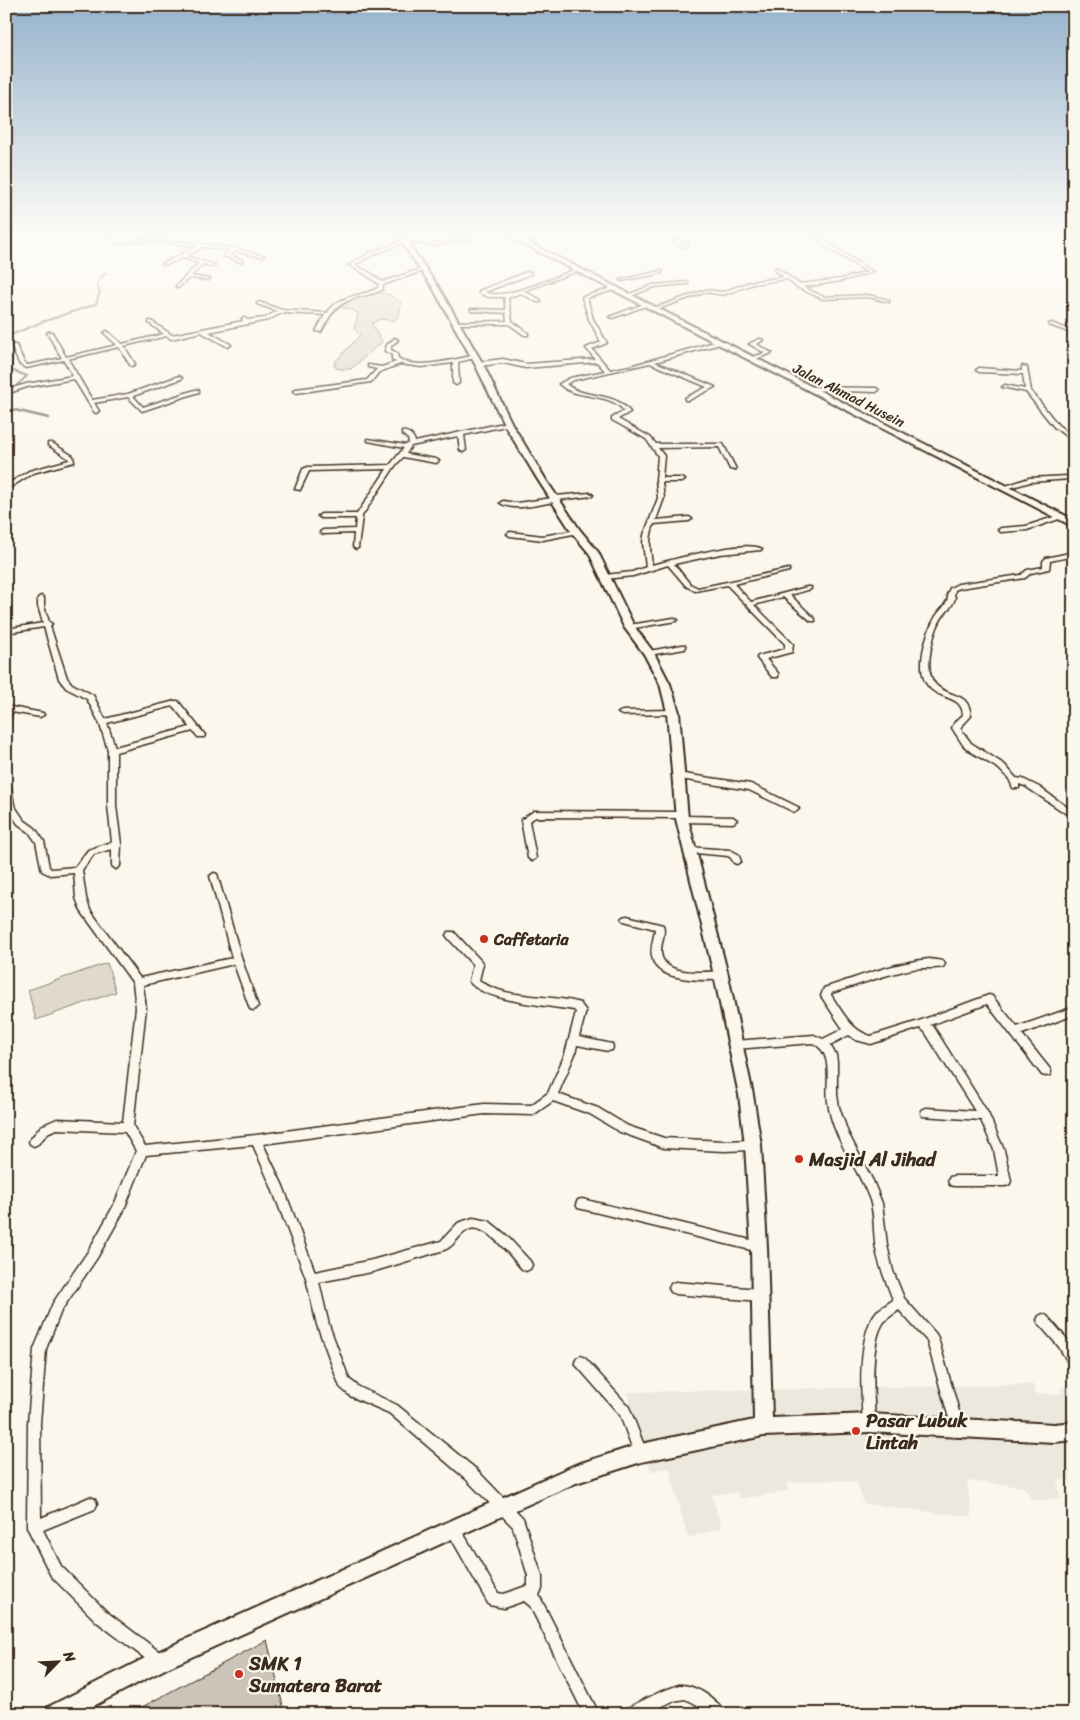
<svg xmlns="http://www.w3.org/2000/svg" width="1080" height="1720" viewBox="0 0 1080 1720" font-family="Sriracha,sans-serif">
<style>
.built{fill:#ede8dd}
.green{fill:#dfd9ce;stroke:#8d8276}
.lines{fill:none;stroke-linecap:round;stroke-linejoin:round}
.stream-far1{stroke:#85796d;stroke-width:2}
.stream{stroke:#85796d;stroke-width:2.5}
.river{fill:#b6aea2;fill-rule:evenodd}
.building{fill:#ccc4b9;stroke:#3b2a1e}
.street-casing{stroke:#3b2a1e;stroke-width:3}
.secondary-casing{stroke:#3b2a1e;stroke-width:4}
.street{fill:#fbf7ec;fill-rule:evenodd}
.secondary{fill:#fbf7ec;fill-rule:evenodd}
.poi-dot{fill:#c8321e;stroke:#fbf7ec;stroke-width:2}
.labels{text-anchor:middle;stroke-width:4.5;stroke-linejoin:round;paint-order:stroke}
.far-street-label{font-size:14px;fill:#3b2a1e;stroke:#fbf7ec}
.poi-label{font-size:16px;font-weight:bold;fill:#3b2a1e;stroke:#fbf7ec;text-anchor:start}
.near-poi-label{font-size:19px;font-weight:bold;fill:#3b2a1e;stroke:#fbf7ec;text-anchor:start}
</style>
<rect width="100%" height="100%" fill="#fbf7ec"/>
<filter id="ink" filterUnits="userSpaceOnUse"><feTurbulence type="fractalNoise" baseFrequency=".02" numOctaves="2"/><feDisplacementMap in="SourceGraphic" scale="10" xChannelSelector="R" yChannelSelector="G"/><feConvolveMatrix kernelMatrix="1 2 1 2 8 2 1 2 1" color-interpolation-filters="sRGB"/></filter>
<g filter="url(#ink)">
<polygon class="built" points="1032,1384 1036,1394 1062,1394 1061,1388 1074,1387 1074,1481 1057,1480 1061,1499 1032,1500 1024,1487 967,1481 972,1517 864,1504 857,1482 832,1480 787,1483 788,1491 740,1499 737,1492 712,1495 722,1528 688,1538 669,1468 651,1471 627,1392"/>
<g class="green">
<path d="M374 293C386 293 392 294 401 303L399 316 393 321 380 319 372 324 382 342 351 369H338L334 366 335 362 360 335 354 329 358 314 353 310 338 307 358 296Z"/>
<polygon points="107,963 116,992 36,1020 28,990"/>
</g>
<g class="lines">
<g class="stream-far1">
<polyline points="6,337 42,322 96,304 100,292 97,284 99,279 106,273"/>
<polyline points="6,350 12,358 11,370 27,376 17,385"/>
</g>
<polyline class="stream" points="6,408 49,418"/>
<polygon class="river" points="137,234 164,234 163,236 146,239"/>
</g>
<polygon class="building" points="267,1640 285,1714 129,1714"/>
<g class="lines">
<defs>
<g id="street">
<path d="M106 234C113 234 116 239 122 241L151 238 235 248 264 256 262 257 235 251 229 255 242 260V262H240L224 256V254L230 250 203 247 186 256 215 265V266L213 267 203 264 191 276 210 279 208 280 189 278 178 288 176 287V286L199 263 182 258 166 265 162 264 198 246 151 240 122 243 115 242Z"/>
<polygon points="685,234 689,234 689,239 679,241 688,245 688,247 684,247 673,241 685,237"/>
<polygon points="811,234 816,234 835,248 873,272 841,281 803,287 824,297 868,295 889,300 889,302 868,297 823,299 796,287 787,279 753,284 723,295 706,292 655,310 651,309 706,290 723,292 750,282 784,277 775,270 775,268 777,268 799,284 841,279 867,272 831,250"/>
<path d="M474 237 476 239 458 240 437 245 404 243 375 254 354 265 369 272 382 282 421 269 425 270 383 285 382 290C374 294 366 295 358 297 336 303 331 314 321 332L316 331 325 315 282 313 268 320 209 332 230 344 231 345 228 347 201 332 171 339 167 336 124 346 135 364 132 366 130 365 119 347 68 359 92 400 128 394 179 376 182 378 181 379 133 396 143 407 195 390H199V392L142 411 128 397 94 403 99 411 96 413 94 412 74 379 27 387 6 394V390L26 384 73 376 64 360 26 368 20 365 11 346 12 345H16L25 364 28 365 62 358 47 333 48 332H52L66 357 117 345 105 334 104 333 107 331 122 344 164 334 149 323V321H151L172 335 243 321 242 319 244 318 248 320 265 318 277 311 257 304V303L259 302 282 310 327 313C342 293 358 298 378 288L379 284 365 274 349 265 371 252 404 241 437 243 458 238Z"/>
<polygon points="533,238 535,240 522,242 520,241"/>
<path d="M576 269 580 270 524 291 541 300V302H537L520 293 508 298 512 321 528 333V335H524L509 324H455L453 323 455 322 507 321 506 313 471 311V309H473L506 310 504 298 505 297H488L479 293V291L527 272H531V274L485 292C501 302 558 276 576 269Z"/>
<polygon points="660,271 662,271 662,273 622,281 620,280"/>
<polygon points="688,282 688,284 686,284 654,287 631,296 627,295 653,285"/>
<path d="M616 287H618V289L587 298 593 319 607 343 592 349 610 370 630 366 718 341 720 342V344L655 362 715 387 689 400H685V398L707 387 650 363 574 380 566 384C585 400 614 390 630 412L618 419 650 437 656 444H723L736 469 735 470 730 469 719 447 658 448 664 456 662 478H682L685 480 682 482H662L664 498 656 520 689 517 692 519 689 521 654 524C648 540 650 549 652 565 673 560 746 539 762 549L761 550 720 554 674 564 690 584 698 588 789 569V571L734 584 751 602 807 587H811V589L790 595 815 619V621H811L783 597 754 605 793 644 792 652 766 659 778 673V677H772L757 658 758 656 785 649V644L727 585 695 591 686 586 668 565 633 576 605 579 602 577 605 575 632 572 646 567 643 543 644 535 658 498 656 480 658 456 646 439 612 420V418L624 411C609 391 576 401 559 384L570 378 605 371 597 362 526 368 503 363 479 366 476 364 479 362 503 359 526 364 595 359 586 348 601 342 589 319 582 297Z"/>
<polygon points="644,304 648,305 613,318 609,317"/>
<polygon points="1051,323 1074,331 1074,334 1049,325 1049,324"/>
<path d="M395 338 398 340 391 346V350L397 353 398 358C417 371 455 359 476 355L479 357 458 362 459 383 456 385 453 383V363L421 367 400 364 379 372 371 382 296 393 293 391 296 389 367 380 377 369 368 367V365L382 367 396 362 392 359V355L385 351 387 345Z"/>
<polygon points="759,339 764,340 756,344 772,353 753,360 749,360 749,358 765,353 749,344"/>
<polygon points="1022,366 1027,367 1031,391 1058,425 1074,437 1074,442 1054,427 1026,392 1002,387 1005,385 1025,389 1023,374 979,372 976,370 979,368 1022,371"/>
<polygon points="810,387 876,388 879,390 876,392 808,390 808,388"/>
<path d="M508 422 510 423V425L464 435 466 450 463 452 460 450 458 436 411 446 406 454 436 459 439 461 436 463 403 457 395 466 362 516 358 548 356 549 353 547 354 533 323 534 320 532 323 530 355 529 356 518H321L318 516 321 514H357L387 469 309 471 300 490 295 489 303 469 308 467 390 465 404 448 368 441V439L406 445 409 443 408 439 402 434V432C408 431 414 436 415 442Z"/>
<polygon points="48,443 52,443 73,456 74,462 33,473 6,490 6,485 29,471 69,460 68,458 48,445"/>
<polygon points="1068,476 1071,478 1070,479 1030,482 1003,490 1000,488 1029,478"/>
<path d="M590 493 593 495 592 496 558 500 555 502C539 504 515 512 500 503L503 501 517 503 552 498 555 496Z"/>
<polygon points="1060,515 1063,517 1062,518 1027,530 1001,532 998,530 1001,528 1026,526"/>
<polygon points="576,530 578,531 578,533 543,540 510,536 507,534 510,532 543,536"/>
<path d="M1074 552V556L1050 561 1049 569 1031 573 1025 578 960 588 955 590 954 595 955 597C954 606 946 611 941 619 933 634 922 671 936 685 949 698 969 691 971 716L960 728 971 743 1005 765 1016 778 1023 779 1039 787 1074 812V819L1025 786 1019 784V788H1013L1009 779 999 769 971 752 963 745 952 728 955 722 963 715C962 695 940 700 929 687 914 671 926 633 936 616 940 610 947 605 948 597L947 595 950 588 958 584 1021 575 1027 570 1043 567V561L1046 558Z"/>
<path d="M41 596 44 598V606L49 622 52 624 50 626 67 678 72 684 93 695 105 719 175 701H178L205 735 204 737H198L193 731 116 752V806L121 844 120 866 116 869 112 866V849L94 854 82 870 86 898 90 910 140 978 232 958 210 876 214 873 217 874 242 960 258 1006 256 1009 253 1010 250 1009 234 964 143 985 146 1008 133 1126 145 1146 256 1135 484 1104 531 1105 548 1093 565 1054 576 1012 574 1010C550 1006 482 1001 469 981L473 965 448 938 446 935 448 932H454L481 961 483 964 479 980C503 1000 552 994 580 1003L586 1011 579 1037 612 1044 613 1047 612 1050 608 1051 577 1045 575 1054 558 1094 598 1108 628 1126 664 1138 724 1141 753 1140 757 1142 758 1145 757 1148 753 1150 724 1151 664 1148 620 1132 590 1114 553 1101 533 1115 484 1114 263 1144 283 1186 315 1272 372 1260 441 1241 458 1223 473 1218 489 1221 506 1235 530 1261 532 1265 530 1269 526 1271 522 1269C511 1257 485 1221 468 1230 458 1235 454 1247 444 1250L372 1272 319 1282 329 1325 349 1379 359 1387 397 1405 476 1469 523 1518 542 1576V1589L539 1595 599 1714H584L530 1606 524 1601 504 1608 489 1605 446 1529 448 1524 453 1522 458 1524 498 1593 504 1594 526 1586 528 1587V1576L513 1527 466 1479 389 1413 350 1396 340 1387 317 1325 306 1278 271 1186 253 1145 146 1155 123 1212 97 1258 61 1311 46 1349 40 1423 41 1518 90 1497 95 1499 97 1504 95 1509 43 1530 61 1566 107 1612 165 1656 167 1661 165 1666 160 1668 155 1666 97 1622 51 1576 27 1527 28 1423 34 1349 53 1303 89 1250 114 1205 136 1151 125 1132 57 1129 49 1132 38 1144 34 1146 30 1144 29 1141 41 1126 57 1119 123 1122 136 1008 133 983 81 911 76 898 74 873 50 875 42 871 36 842 29 832 18 824 6 806V778L10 781 14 805 24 820 35 828 44 841 49 867 51 869 75 867 88 850 112 842 108 806V750L99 722 87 699 66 688 59 679 44 627 6 633V629L43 623 38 606V598ZM173 706 190 727 115 747 107 723Z"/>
<polygon points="674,618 678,620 676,621 629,629 625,627 629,625"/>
<polygon points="682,645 685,645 685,649 649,655 645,653 649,651"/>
<polygon points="6,705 11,707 43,713 44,715 40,717 12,712 10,721 6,723"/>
<polygon points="673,710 677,712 676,714 622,715 618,713 622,711"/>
<polygon points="677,773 751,784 798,807 799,809 795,812 792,811 749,790 674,778 673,776"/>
<polygon points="534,811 682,812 685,813 686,816 733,817 737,820 733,823 682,822 679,821 678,818 536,817 529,821 536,858 532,861 528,858 521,820"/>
<polygon points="688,847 730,850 738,854 741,861 737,864 734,863 731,858 728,856 685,852 684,850 685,848"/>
<path d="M627 916 663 925C666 933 661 942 661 951 661 977 704 972 721 971L724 972 726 975 724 978C710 982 676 980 663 972 657 969 653 963 652 956 650 948 654 938 655 929L624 921 622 919 624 917Z"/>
<path d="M929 959 943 961 945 964 943 967C934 969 922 967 912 969 884 975 858 985 831 993V995C842 1011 851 1031 871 1036L919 1021 989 995 992 996 1017 1027 1074 1007V1015L1022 1034 1050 1069 1051 1072 1050 1075 1046 1076 1042 1075 987 1004 930 1025 933 1026 988 1113 1004 1150 1011 1181 1009 1185 1005 1186H954L950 1185 948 1181 950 1177 954 1176H999L994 1150 981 1120 922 1116 921 1113 922 1110 926 1108 975 1111 925 1032 920 1028 871 1044 856 1040 849 1035 830 1045 836 1055 837 1062V1095L839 1107 848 1133 873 1181 882 1203 887 1245 893 1271 904 1298 936 1334 938 1338 964 1429 963 1434 958 1435 953 1434 952 1429 927 1341 899 1310C894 1314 888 1317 884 1322 869 1343 874 1398 875 1423L873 1427 869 1429 865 1427 863 1423C861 1394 857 1334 877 1311 882 1307 888 1304 893 1300 887 1283 879 1267 876 1249 873 1233 875 1216 870 1200 858 1167 832 1138 828 1102 825 1082 835 1054 813 1043L735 1049 731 1048 730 1045 731 1042 735 1041 814 1035 823 1039 843 1029 821 996 824 988C858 977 893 963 929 959Z"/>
<polygon points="582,1199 759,1242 763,1243 765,1247 763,1251 759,1252 582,1209 578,1208 576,1204 578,1200"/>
<polygon points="675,1282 760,1289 764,1291 766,1295 764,1299 760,1301 675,1294 671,1292 669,1288 671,1284"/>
<polygon points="1043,1314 1047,1316 1067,1339 1074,1350 1074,1368 1070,1366 1059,1347 1039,1324 1037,1320 1039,1316"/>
<polygon points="581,1356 585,1358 629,1407 647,1453 646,1458 641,1459 636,1458 620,1415 577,1366 575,1362 577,1358"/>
<path d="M679 1685C695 1684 719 1700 725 1714H707L694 1703 685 1699 673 1701 646 1714H623L625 1709 660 1692Z"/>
</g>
<g id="secondary">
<polygon points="396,234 402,234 439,288 483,364 512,424 546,480 580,530 598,552 634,626 654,653 670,684 679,712 688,819 728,975 753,1095 761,1145 767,1247 772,1418 869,1414 1054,1424 1074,1422 1074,1440 1054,1442 869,1432 763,1436 641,1462 576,1483 509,1513 167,1668 78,1714 45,1714 48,1707 153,1654 575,1465 641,1444 754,1420 751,1247 745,1145 739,1095 714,975 676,819 667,712 660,684 644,654 624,627 589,553 573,534 538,480 504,424 475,364 433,288"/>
<polygon points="504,234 512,234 1074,520 1074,527"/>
</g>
</defs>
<use href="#street" class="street-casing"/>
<use href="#secondary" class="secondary-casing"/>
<use href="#street" class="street"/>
<use href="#secondary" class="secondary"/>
</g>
</g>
<linearGradient id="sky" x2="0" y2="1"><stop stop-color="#94b2cc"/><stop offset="0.49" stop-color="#fdfbf6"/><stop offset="1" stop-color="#fdfbf6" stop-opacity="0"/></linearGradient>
<rect width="1080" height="475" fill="url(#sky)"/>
<g class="poi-dot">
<circle cx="484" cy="939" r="5"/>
<circle cx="799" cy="1159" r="5"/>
<circle cx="856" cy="1431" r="5"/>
<circle cx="239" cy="1674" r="5"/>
</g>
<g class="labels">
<g class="far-street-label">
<text transform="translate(849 395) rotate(27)" y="5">Jalan Ahmad Husein</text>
</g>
<g class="poi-label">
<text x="494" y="945">Caffetaria</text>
</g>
<g class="near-poi-label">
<text x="809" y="1166">Masjid Al Jihad</text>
<text x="866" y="1427">Pasar Lubuk<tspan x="866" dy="22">Lintah</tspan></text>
<text x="249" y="1670">SMK 1<tspan x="249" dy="22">Sumatera Barat</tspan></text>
</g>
</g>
<rect width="1080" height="1720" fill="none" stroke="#fbf7ec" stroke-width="25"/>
<rect x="12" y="12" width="1055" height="1695" fill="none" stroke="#3b2a1e" stroke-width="2" filter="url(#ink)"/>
<g transform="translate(58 1662) rotate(66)" stroke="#fbf7ec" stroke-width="4" paint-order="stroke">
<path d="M0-4L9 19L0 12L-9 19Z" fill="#3b2a1e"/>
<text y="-8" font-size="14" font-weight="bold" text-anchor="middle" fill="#3b2a1e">N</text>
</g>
</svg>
